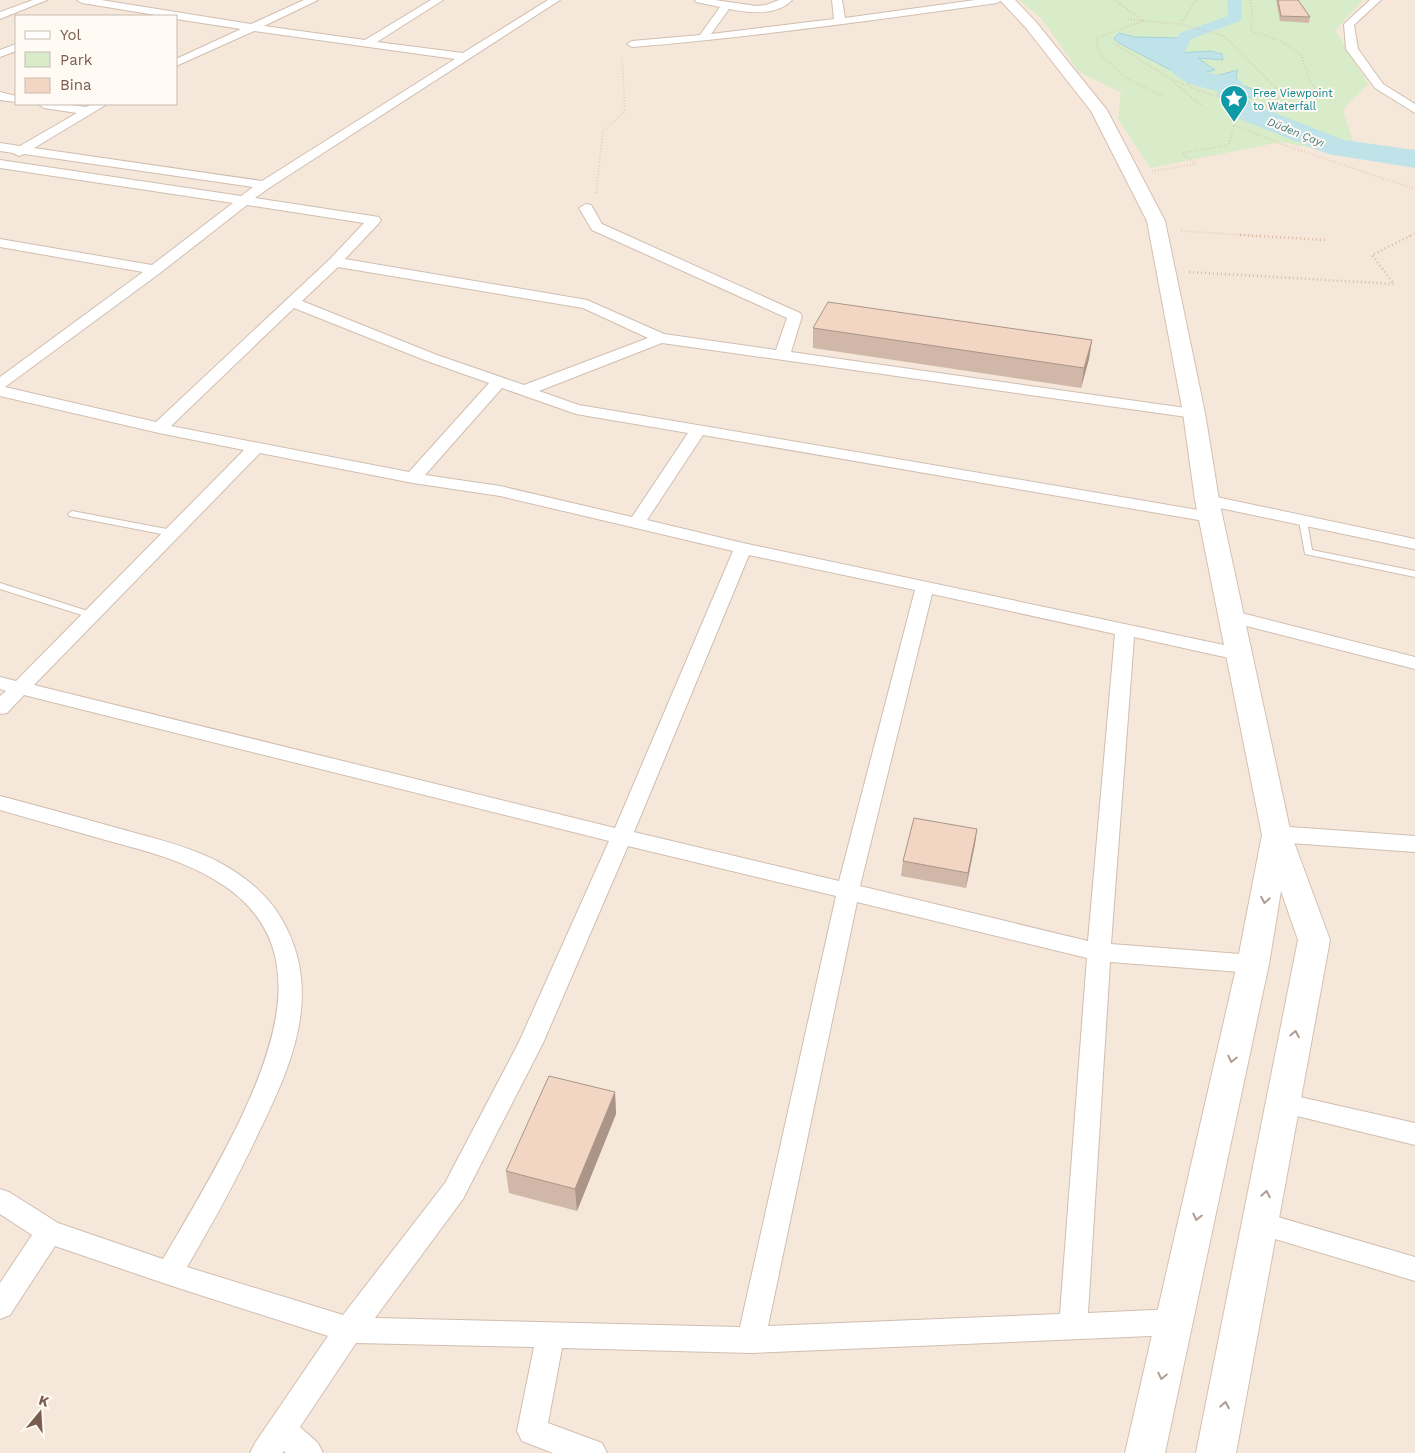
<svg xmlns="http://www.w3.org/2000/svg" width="1415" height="1453" viewBox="0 0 1415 1453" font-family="'Work Sans',sans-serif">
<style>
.residential{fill:#f5e8da;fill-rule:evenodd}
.green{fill:#d8ecc9}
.water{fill:#bfe3e8;stroke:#a5d3da}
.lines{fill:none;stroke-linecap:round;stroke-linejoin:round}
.canal{fill:#bfe3e8;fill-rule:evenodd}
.river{fill:#bfe3e8;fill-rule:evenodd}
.lane-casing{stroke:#d1beb0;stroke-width:2}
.street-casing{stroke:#d1beb0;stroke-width:2}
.secondary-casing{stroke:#d6c0b0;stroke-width:2}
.path-far1{stroke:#d9b8a5;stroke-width:2;stroke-dasharray:0.5 2.5;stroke-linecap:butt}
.path{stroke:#d9b8a5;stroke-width:2.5;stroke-dasharray:1 3;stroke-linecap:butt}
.lane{fill:#fff;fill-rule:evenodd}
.street{fill:#fff;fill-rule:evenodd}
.secondary{fill:#fff;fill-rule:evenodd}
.wall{fill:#d1b7a8}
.shaded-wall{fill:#aa9588}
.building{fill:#f3d5c3;stroke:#aa9588}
.oneway{stroke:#af9d94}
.labels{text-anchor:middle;stroke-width:4;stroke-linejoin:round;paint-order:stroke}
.far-culture-label{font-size:11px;fill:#0d838f;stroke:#fffaf3;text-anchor:start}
.far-water-label{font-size:11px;font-style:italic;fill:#437c86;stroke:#fffaf3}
</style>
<rect width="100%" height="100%" fill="#fdf6ec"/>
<path class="residential" d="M0 0H1415V1453H0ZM16 16H176V104H16Z"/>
<polygon class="green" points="1019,0 1363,0 1335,30 1368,84 1343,110 1358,157 1281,142 1150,168 1118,119 1121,93 1079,72 1041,18"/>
<polygon class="water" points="1119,33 1135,37 1184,38 1185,40 1174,46 1179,53 1210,51 1222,54 1223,60 1198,58 1215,70 1207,72 1211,77 1238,70 1236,77 1239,84 1263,93 1254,98 1230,95 1221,87 1188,83 1182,76 1117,42 1114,38"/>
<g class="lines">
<polygon class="canal" points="1227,0 1241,0 1242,18 1240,21 1191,39 1179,65 1169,65 1166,62 1180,33 1228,16"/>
<path class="river" d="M1181 59 1190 61 1202 71 1240 80 1244 86V94L1252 104 1344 140 1415 150V168L1328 154 1232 116 1217 95V91C1198 86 1180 84 1168 67L1172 61Z"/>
<defs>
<g id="lane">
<polygon points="72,511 172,530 176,533 172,536 69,516 68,514"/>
<polygon points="1303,518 1307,521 1312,550 1415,571 1415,577 1305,554 1299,521"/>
<polygon points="0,583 94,613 96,615 94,617 88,617 0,589"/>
</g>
<g id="street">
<polygon points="33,0 47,0 0,19 0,12"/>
<path d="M77 0H101L251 24 304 0H318L264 26 365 40 431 0H443L377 42 463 53 548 0H560L269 188 255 198 379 217 381 220 379 223 345 259 587 300 664 334 776 350 787 318 592 230 579 208 586 204 591 205 602 224 800 313 802 316 791 352 1200 410 1202 413 1200 416 1194 418 662 343 539 391 579 405 1210 512 1216 513 1219 517 1216 521 1210 522 703 435 647 520 743 543 1238 648 1245 650 1248 654 1245 658 1238 660 1134 637 1111 944 1253 955 1261 958 1265 964 1261 970 1253 973 1110 962 1088 1313 1174 1309 1184 1313 1188 1322 1184 1331 1174 1335 751 1353 562 1348 548 1423 602 1443 607 1453H553L522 1441 517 1431 534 1347 356 1343 300 1427 318 1443 323 1453H286L284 1451 282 1453H250L255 1443 328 1336 169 1285 55 1246 10 1315 0 1319V1283L32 1235 0 1214V1189L9 1192 58 1223 163 1259C190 1213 217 1168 240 1120 279 1038 312 937 215 880 182 860 146 851 109 841 73 831 36 820 0 810V796C39 806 78 817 117 828 146 836 176 843 204 855 234 868 264 889 281 918 325 992 291 1067 257 1136 236 1181 212 1224 187 1267L343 1315 445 1183 519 1042 609 841 24 695 7 713 0 714V696L6 691 0 689V677L16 681 244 450 159 433 0 396V377L143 272 0 247V239L152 265 233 203 0 168V160L241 196 253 187 24 154 19 156 13 153 0 151V143L20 146 77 113 44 108 38 104H64L86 107 92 104H106L104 106 34 148 262 181 455 59 254 31 176 66V59L241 29 176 19V16H162L82 3ZM247 205 364 223 330 259 156 422 5 387 160 273ZM338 267 583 308 648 338 524 385 437 355 302 301ZM294 308 427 361 489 383 409 472 171 426ZM502 388 576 414 688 433 632 517 500 486 425 475ZM260 453 413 483 500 496 733 551 615 828 34 685ZM749 555 915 590 839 881 634 832ZM932 594 1115 634 1088 941 860 886ZM628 846 836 896 740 1327 375 1318 463 1199 543 1043ZM857 902 1087 958 1060 1314 768 1326Z"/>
<path d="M695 0H715L756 6 766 5 779 0H792C777 16 749 13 729 9L711 34 834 19 832 0H842L845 18 975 0H1002L997 3C875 20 754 37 632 47L627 44 632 41 700 35 720 7 696 2Z"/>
<polygon points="1370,0 1381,0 1354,25 1358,49 1383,84 1415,104 1415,113 1375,88 1346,49 1344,24"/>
<polygon points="16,44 16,51 0,57 0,50"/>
<polygon points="0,92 16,96 16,102 0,100"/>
<polygon points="1207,495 1415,539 1415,549 1201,504 1198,500 1201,496"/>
<polygon points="1230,610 1415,657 1415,669 1223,620 1221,616 1223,612"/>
<polygon points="1276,826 1415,836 1415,852 1276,842 1268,839 1265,834 1268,829"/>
<polygon points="1282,1093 1415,1123 1415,1145 1273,1110 1270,1103 1273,1096"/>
<polygon points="1261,1212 1415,1257 1415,1281 1252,1232 1248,1224 1252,1216"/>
</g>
<polygon id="secondary" points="1000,0 1015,0 1036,22 1107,110 1165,221 1205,413 1219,500 1291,834 1330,940 1236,1453 1196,1453 1298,940 1281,891 1269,964 1165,1453 1125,1453 1237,964 1262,835 1195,500 1183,413 1147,221 1091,111 1026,28"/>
</defs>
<use href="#lane" class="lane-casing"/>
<use href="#street" class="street-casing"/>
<use href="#secondary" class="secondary-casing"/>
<g class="path-far1">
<polyline points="1115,0 1142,20"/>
<polyline points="1250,0 1252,9 1251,31 1281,41 1301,55 1310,81 1320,96 1308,105 1264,107"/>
<polyline points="1125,19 1181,24 1196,0"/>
<polyline points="1143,21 1096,38 1100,55 1128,79 1162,96"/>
<polyline points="1113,43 1171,79 1213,96 1244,100 1262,107 1283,95 1224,36 1181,24"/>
<polyline points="1173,81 1202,106"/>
<polyline points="1234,125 1284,145 1415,189"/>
<polyline points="1152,171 1196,164 1182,153 1229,145 1234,125"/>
<polyline points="596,193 603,131 625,111 622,57"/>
<polyline points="1181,231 1260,236"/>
<polyline points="1409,236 1415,233"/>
</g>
<g class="path">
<polyline points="1240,235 1326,240"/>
<polyline points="1189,272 1394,284 1372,255 1412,235"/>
</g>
<use href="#lane" class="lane"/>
<use href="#street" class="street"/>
<use href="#secondary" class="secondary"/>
</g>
<g class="wall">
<polygon points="1276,0 1298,0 1310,17 1309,23 1280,21"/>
<polygon points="813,328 1092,340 1089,359 1081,388 813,348"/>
<polygon points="977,829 975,844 966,888 901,876 903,861"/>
<polygon points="615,1092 616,1114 577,1211 509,1193 506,1171"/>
</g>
<g class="shaded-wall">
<polygon points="1092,340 1089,359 1081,388 1084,368"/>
<polygon points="977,829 975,844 966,888 968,873"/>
<polygon points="615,1092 616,1114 577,1211 575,1189"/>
</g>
<g class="building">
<polygon points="1278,0 1298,0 1310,17 1281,16"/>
<polygon points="828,302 1092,340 1084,368 813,328"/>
<polygon points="914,818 977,829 968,873 903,861"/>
<polygon points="549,1076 615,1092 575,1189 506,1171"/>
</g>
<defs><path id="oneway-chevron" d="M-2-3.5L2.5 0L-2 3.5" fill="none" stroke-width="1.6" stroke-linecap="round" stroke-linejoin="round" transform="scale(1.25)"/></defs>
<g class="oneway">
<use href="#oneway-chevron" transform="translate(1265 900) rotate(100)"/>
<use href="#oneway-chevron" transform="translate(1295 1034) rotate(-79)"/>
<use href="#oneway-chevron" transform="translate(1232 1059) rotate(103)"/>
<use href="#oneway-chevron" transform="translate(1266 1194) rotate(-80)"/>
<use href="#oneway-chevron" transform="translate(1197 1217) rotate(103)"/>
<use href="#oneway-chevron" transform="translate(1162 1376) rotate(102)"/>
<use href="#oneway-chevron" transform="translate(1225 1405) rotate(-79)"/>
</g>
<defs>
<symbol id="sight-pin" viewBox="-11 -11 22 30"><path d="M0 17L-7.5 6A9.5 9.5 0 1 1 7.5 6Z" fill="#0f9aa8" stroke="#fffaf3"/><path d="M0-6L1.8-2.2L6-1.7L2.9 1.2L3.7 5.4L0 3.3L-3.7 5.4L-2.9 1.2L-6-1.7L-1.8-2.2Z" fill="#fff"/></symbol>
</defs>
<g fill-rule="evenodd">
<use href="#sight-pin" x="1218" y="83" width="32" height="43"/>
</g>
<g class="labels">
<g class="far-culture-label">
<text x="1253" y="97">Free Viewpoint<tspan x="1253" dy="13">to Waterfall</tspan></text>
</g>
<g class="far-water-label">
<text transform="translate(1296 132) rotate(22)" y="4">Düden Çayı</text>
</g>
</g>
<rect x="15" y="15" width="162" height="90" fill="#fffaf3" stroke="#cabbb1"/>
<rect x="25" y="31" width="25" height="8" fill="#ffffff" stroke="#cabbb1"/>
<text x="60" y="40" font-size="15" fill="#7a5c4d">Yol</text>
<rect x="25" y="52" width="25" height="15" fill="#d8ecc9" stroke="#cabbb1"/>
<text x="60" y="65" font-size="15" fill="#7a5c4d">Park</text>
<rect x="25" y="78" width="25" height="15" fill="#f3d5c3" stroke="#cabbb1"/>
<text x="60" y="90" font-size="15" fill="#7a5c4d">Bina</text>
<g transform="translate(40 1413) rotate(18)" stroke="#fffaf3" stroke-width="4" paint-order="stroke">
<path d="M0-4L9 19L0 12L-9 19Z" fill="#7a5c4d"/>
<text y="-8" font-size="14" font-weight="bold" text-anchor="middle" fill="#7a5c4d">K</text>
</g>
</svg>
